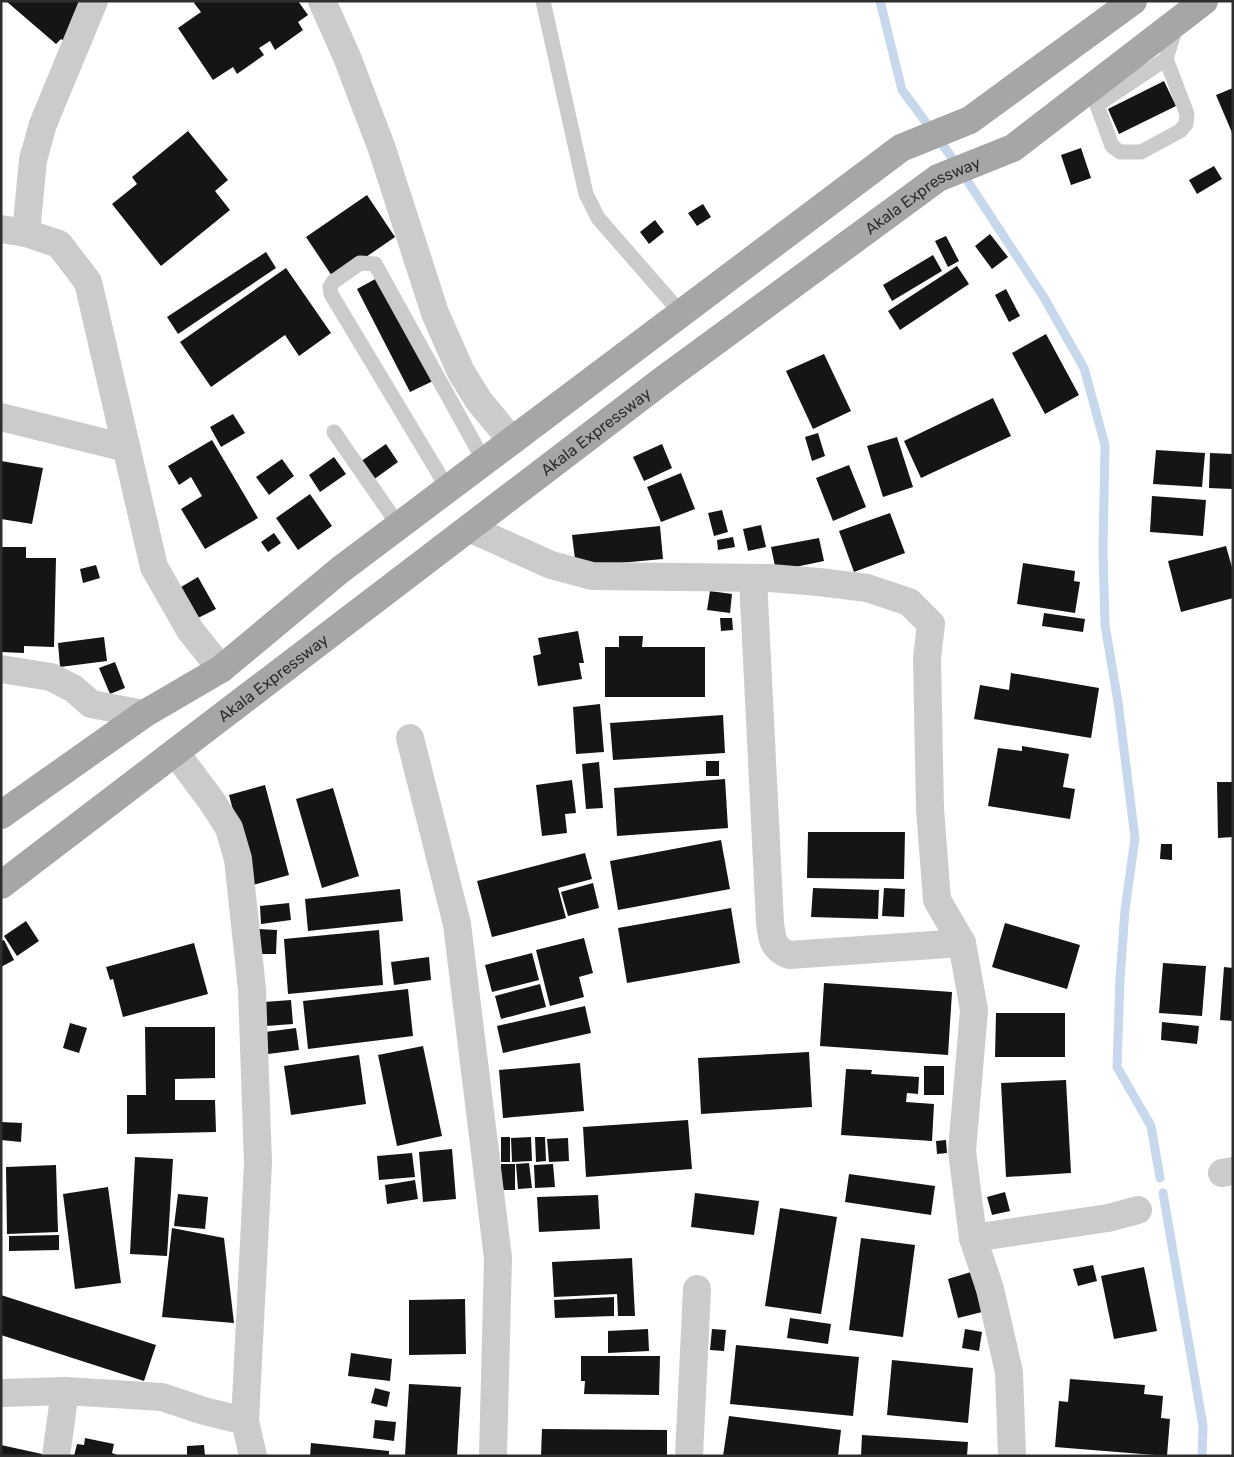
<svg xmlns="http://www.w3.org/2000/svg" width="1234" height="1457" viewBox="0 0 1234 1457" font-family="Rubik,sans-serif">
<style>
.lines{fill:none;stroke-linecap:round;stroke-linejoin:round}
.stream{stroke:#c7d8ed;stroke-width:9}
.building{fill:#151515}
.lane{stroke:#cbcbcb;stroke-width:15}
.street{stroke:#cbcbcb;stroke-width:28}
.primary{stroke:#a6a6a6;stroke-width:28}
.labels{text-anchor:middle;stroke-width:5;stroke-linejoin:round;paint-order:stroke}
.street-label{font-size:16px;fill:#2e2e2e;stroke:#fff}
</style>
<rect width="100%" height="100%" fill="#fff"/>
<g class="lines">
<g class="stream">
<polyline points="880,1 902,90 953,159 1043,296 1084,368 1105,445 1103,551 1105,625 1118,702 1135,838 1125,910 1120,979 1117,1067 1151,1126 1160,1178"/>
<polyline points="1163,1193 1203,1426 1202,1456"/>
</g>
</g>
<g class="building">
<polygon points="6,1 90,1 66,42 61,39 56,44"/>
<polygon points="196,1 298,1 308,15 298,22 303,30 275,50 270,41 259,48 264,55 237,74 233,67 213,80 178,28 201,12 194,3"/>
<polygon points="1164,81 1176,106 1119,134 1108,109"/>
<polygon points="1233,88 1233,135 1216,95"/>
<polygon points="188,131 228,180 215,191 230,210 161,266 112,204 137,184 132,177"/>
<polygon points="1081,148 1091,178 1071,185 1061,155"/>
<polygon points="1214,166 1222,179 1197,194 1189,180"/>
<polygon points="367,195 395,237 334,279 306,237"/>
<polygon points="703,204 711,217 697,226 688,213"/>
<polygon points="655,220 664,232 649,244 640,232"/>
<polygon points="990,234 1008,257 992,269 975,246"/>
<polygon points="946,236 959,261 948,267 935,241"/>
<polygon points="266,252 276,268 178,334 167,317"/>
<polygon points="933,255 942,271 892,301 883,285"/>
<polygon points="957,266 969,284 900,330 888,311"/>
<polygon points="286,268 331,333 299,356 285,335 211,387 180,342"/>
<polygon points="379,277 433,381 410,392 357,289"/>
<polygon points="1006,289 1020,316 1009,322 995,295"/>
<polygon points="1046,334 1079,395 1045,414 1012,353"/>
<polygon points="824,354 851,411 813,429 786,371"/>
<polygon points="993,398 1011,436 921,478 904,441"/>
<polygon points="233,414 245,433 221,447 210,427"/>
<polygon points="818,433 825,456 812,461 805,437"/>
<polygon points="897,437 913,487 883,497 867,446"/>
<polygon points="212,440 258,518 205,549 181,509 202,496 191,477 179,485 168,466"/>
<polygon points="386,444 398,462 373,480 360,462"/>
<polygon points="662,444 672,468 644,481 633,457"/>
<polygon points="1156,450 1205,453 1202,487 1153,484"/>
<polygon points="1210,453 1233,454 1233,489 1209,488"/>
<polygon points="334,457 346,474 320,492 309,475"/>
<polygon points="282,459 294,476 269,495 256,477"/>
<polygon points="1,461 43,468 32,524 1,519"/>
<polygon points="849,465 866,507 833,521 816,478"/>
<polygon points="681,473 695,509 661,522 647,487"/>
<polygon points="310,494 332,526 298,550 276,518"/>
<polygon points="1152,496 1206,500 1203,536 1150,532"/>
<polygon points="722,510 728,532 714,536 708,513"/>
<polygon points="890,513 905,553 854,572 839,531"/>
<polygon points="761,525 766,547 748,551 743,529"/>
<polygon points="660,526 663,559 576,567 572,535"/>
<polygon points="274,533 281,543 268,552 261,542"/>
<polygon points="733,537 735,547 718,550 717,540"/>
<polygon points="819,538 824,561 776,571 771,547"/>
<polygon points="1226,546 1233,571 1233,598 1181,612 1168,561"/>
<polygon points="1,547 26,547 26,558 56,558 54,647 24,646 24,653 1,652"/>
<polygon points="1023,563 1075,571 1074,581 1080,582 1075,613 1017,604"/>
<polygon points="96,565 100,578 83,583 80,569"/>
<polygon points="198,577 216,609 198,618 181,587"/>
<polygon points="710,591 732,594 730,613 707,610"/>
<polygon points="1044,613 1085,619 1083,632 1042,626"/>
<polygon points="720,618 732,618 733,630 721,631"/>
<polygon points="578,631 584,663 579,663 582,679 538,686 533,656 541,654 538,638"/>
<polygon points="619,636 643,636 642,647 705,647 705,697 605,697 605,647 619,647"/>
<polygon points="104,637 107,661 60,667 58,643"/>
<polygon points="115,662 125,688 110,694 99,668"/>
<polygon points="1011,673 1099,688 1091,738 974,719 980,685 1009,690"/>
<polygon points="600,704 604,752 576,754 573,707"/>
<polygon points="723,715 725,753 613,760 610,723"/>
<polygon points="1022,746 1069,754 1063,787 1075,789 1070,819 988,806 998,748 1022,751"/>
<rect x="706" y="761" width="13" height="15"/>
<polygon points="599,762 603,808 586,809 582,764"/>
<polygon points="725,779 728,828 617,836 614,788"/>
<polygon points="572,780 576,813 565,814 567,833 542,836 536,785"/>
<polygon points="1217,782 1233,782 1233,837 1218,838"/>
<polygon points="265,785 289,875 253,885 229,795"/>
<polygon points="333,788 359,876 322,888 296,799"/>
<polygon points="808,832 905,832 904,879 807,878"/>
<polygon points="721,840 730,889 618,910 610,861"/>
<polygon points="1161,844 1172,844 1172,860 1160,859"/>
<polygon points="585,853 592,879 558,888 566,918 492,937 477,881"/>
<polygon points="593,883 599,908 568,916 561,892"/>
<polygon points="813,888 879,890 878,919 811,917"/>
<polygon points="884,888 905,889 904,917 882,916"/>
<polygon points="400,889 403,921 308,931 305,899"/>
<polygon points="289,903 291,920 261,924 260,906"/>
<polygon points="731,908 740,963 627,983 618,928"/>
<polygon points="26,921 39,941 17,956 4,936"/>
<polygon points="1005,923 1080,945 1067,989 992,967"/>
<polygon points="258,929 277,930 276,954 258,954"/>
<polygon points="379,930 383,985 288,994 284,939"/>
<polygon points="584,938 593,973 579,977 584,997 550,1006 536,950"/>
<polygon points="4,940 14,960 1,967 1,941"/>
<polygon points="194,943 208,994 123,1017 113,979 110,980 106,967"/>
<polygon points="532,953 539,980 492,992 485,965"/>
<polygon points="429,957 431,980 394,985 391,962"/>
<polygon points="1163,963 1206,966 1202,1016 1159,1013"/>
<polygon points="1224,967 1233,968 1233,1021 1220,1020"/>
<polygon points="824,983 952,992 948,1055 820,1046"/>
<polygon points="540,984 546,1007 501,1019 495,996"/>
<polygon points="408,989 413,1036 308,1049 303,1001"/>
<polygon points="291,1000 293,1024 266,1026 264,1002"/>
<polygon points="585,1006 591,1033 503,1053 497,1026"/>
<polygon points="996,1013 1065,1013 1065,1057 995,1057"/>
<polygon points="1162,1022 1199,1026 1197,1044 1161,1040"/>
<polygon points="70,1023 87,1028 79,1053 63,1048"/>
<polygon points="145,1027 215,1027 215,1078 175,1079 175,1100 215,1100 216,1132 127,1134 127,1095 146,1095"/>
<polygon points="296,1028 299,1050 268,1054 265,1032"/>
<polygon points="423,1046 442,1136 397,1146 378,1055"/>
<polygon points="809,1052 812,1107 701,1114 698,1058"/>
<polygon points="359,1055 366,1104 291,1115 284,1066"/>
<polygon points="580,1063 584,1111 503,1118 499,1070"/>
<rect x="924" y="1066" width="20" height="29"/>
<polygon points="846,1069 872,1070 871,1074 919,1077 918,1094 907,1093 906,1102 934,1104 932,1141 841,1135"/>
<polygon points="1066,1080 1071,1173 1006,1177 1001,1083"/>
<polygon points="688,1120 692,1169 586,1177 583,1127"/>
<polygon points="1,1122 22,1123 21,1142 1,1140"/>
<rect x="501" y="1137" width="9" height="25"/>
<polygon points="531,1137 532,1161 512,1162 511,1138"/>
<polygon points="535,1137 545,1137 546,1161 536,1162"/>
<polygon points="568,1138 569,1161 549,1162 547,1139"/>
<polygon points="946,1140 947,1153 937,1154 936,1141"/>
<polygon points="452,1149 456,1199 423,1202 419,1152"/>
<polygon points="412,1153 415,1177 379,1180 377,1156"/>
<polygon points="135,1157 173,1159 167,1256 130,1254"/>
<polygon points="529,1163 532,1188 518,1189 516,1164"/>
<rect x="501" y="1164" width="14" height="26"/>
<polygon points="553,1164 555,1187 535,1188 534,1165"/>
<polygon points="56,1165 58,1232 7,1234 6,1167"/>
<polygon points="849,1174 935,1186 931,1215 845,1202"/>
<polygon points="415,1180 418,1199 387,1204 385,1185"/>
<polygon points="108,1187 121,1283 75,1289 63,1194"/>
<polygon points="1005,1192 1010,1211 992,1215 987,1197"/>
<polygon points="695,1193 759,1201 754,1235 691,1227"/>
<polygon points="178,1194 208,1197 205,1229 174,1226"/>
<polygon points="598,1195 600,1229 539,1232 537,1197"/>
<polygon points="780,1208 837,1217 821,1314 765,1306"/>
<polygon points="172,1228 224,1238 234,1323 162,1317"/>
<polygon points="59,1235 59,1250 9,1251 9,1236"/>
<polygon points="861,1238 915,1245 903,1337 849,1330"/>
<polygon points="632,1258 635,1316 618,1316 617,1294 554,1297 552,1262"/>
<polygon points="1093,1265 1097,1281 1078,1286 1073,1269"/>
<polygon points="1144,1267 1157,1331 1114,1339 1101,1276"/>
<polygon points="971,1272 982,1312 958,1318 948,1279"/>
<polygon points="1,1295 156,1345 144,1381 1,1335"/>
<polygon points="614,1297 614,1316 555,1318 554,1300"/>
<polygon points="465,1299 466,1354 409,1355 409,1300"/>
<polygon points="790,1318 831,1324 828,1344 787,1338"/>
<polygon points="648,1329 649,1351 608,1353 608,1331"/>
<polygon points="712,1329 726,1330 724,1351 710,1350"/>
<polygon points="965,1329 982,1332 979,1351 962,1348"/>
<polygon points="736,1345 859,1357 853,1416 730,1404"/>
<polygon points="351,1353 392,1359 390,1381 348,1376"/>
<polygon points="581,1356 660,1356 659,1395 584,1394 585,1381 581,1381"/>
<polygon points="892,1360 973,1368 968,1423 887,1415"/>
<polygon points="1070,1379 1145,1385 1144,1394 1163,1396 1161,1418 1170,1419 1167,1456 1055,1447 1059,1401 1068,1402"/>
<polygon points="409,1384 461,1387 457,1456 405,1456"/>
<polygon points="375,1388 390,1392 387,1407 371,1403"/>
<polygon points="729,1416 841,1430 838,1456 723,1456"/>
<polygon points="375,1420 396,1422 394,1441 373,1438"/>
<polygon points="542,1429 667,1430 667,1456 541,1456"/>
<polygon points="862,1435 968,1442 967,1456 861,1456"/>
<polygon points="85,1438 114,1444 112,1453 120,1456 74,1456 77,1444 84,1445"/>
<polygon points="311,1443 389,1451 389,1456 310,1456"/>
<polygon points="1,1445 42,1454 42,1456 1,1456"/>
<polygon points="204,1445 205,1456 187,1456 187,1446"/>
</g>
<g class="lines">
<g class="lane">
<polyline points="543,1 586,194 598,218 681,313"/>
<polyline points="1101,80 1097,105 1112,146 1120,152 1141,152 1180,131 1186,124 1187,114 1166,59 1177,24"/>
<polyline points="1097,105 1166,59"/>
<polyline points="334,432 399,526"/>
<polyline points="448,489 331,294 330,287 333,282 360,263 375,264 484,461"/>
</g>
<g class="street">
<polyline points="322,1 347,57 382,149 435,313 461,372 479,401 512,441"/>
<polyline points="1,229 26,233 59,244 88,282 154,567 190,630 221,669"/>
<polyline points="26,233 33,160 43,124 94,1"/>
<polyline points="1,417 126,448"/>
<polyline points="469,528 551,565 592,576 770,578 819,582 867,588 909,602 931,624 927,658 930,809 937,900 962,943 974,1010 962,1151 973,1238 990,1289 1009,1372 1012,1456"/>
<path d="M753 578 770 923C772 939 773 949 789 955L962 943"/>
<polyline points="1,669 51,677 74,689 91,704 144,714"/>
<polyline points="410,738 457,924 498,1258 493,1456"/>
<polyline points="175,752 211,800 229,828 238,859 252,989 258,1163 245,1421 253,1456"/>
<polyline points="1222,1173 1233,1171"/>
<polyline points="973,1238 1108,1218 1138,1210"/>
<polyline points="1,1393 65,1391 162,1397 204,1411 245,1421"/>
<polyline points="56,1456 65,1391"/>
<polyline points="689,1456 697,1289"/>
</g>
<g class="primary">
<polyline points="1,815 144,714 221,669 340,570 901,148 970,120 1133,1"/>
<path id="s1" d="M1 885 663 380 938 178 1013 148 1204 1"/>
</g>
</g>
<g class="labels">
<g class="street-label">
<text dy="6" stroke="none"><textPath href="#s1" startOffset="1152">Akala Expressway</textPath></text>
<text dy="6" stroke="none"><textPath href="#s1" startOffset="748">Akala Expressway</textPath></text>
<text dy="6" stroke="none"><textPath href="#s1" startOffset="342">Akala Expressway</textPath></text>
</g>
</g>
<rect width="1234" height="1457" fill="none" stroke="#2e2e2e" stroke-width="5"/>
</svg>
